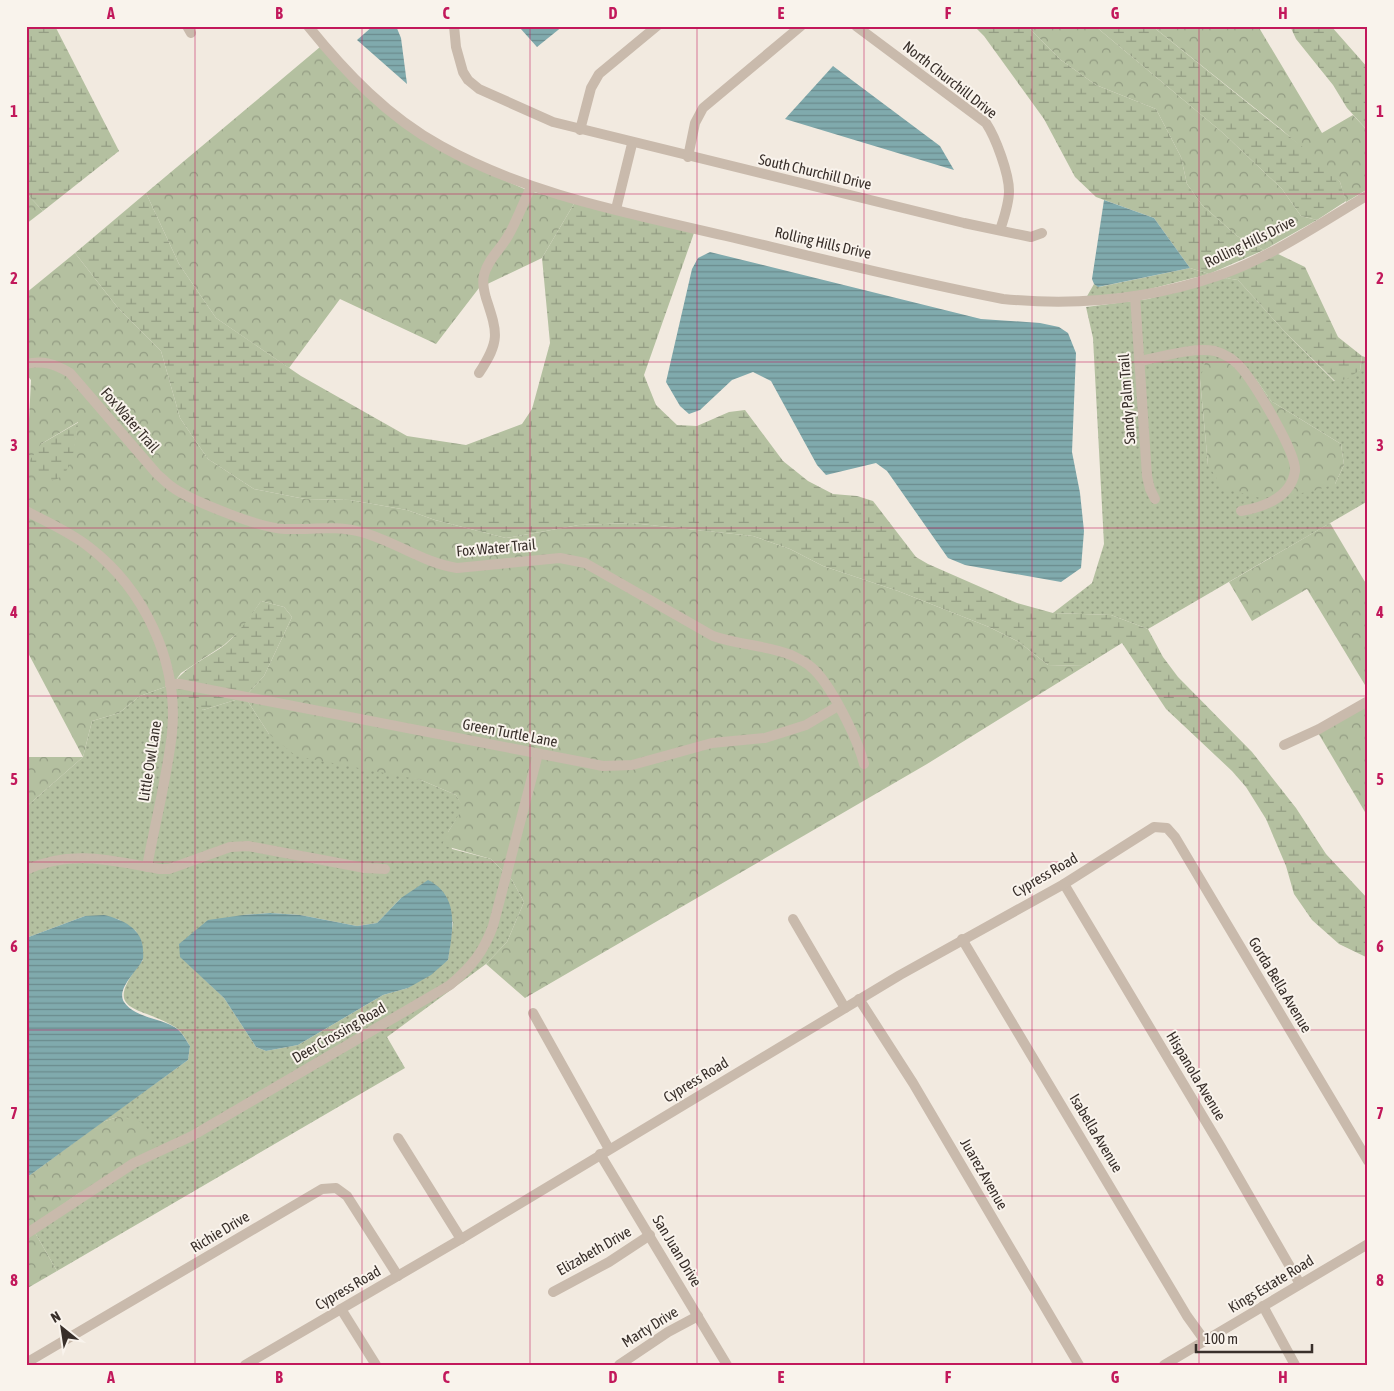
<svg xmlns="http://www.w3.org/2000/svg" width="1394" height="1391" viewBox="0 0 1394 1391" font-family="'Asap Condensed',sans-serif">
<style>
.grass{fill:url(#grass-dots);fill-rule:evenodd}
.forest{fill:url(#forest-crowns);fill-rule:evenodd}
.wetland{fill:url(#wetland-marsh)}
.water{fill:url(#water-rules)}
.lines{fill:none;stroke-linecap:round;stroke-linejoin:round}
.minor{stroke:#c9baac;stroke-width:10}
.grid{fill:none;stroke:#c2185b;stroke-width:1;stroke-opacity:0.55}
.labels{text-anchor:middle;stroke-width:4;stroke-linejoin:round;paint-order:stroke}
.street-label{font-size:15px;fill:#382f2a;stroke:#f9f3ec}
.neatline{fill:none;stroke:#c2185b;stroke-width:2}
.grid-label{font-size:16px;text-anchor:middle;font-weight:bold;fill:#c2185b}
</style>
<defs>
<pattern id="grass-dots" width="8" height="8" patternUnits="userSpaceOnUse" patternTransform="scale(1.25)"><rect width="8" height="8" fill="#b4c0a0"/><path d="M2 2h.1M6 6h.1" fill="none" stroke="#939c83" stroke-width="1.8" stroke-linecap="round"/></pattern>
<pattern id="forest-crowns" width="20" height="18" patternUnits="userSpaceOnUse" patternTransform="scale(1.25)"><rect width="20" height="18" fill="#b4c0a0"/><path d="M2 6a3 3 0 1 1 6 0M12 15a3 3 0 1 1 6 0" fill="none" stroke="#939c83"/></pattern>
<pattern id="wetland-marsh" width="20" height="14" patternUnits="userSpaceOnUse" patternTransform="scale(1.25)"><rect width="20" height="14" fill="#b4c0a0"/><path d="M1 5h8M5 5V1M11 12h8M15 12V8" fill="none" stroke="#939c83"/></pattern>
<pattern id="water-rules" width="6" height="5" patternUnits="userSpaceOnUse" patternTransform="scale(1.25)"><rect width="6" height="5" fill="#80aaad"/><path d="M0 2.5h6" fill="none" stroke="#6a8b8d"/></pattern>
</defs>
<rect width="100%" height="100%" fill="#f2eae0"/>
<g class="grass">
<polygon points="1190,268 1209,274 1146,290 1086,298 1094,284 1099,287"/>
<path d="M1225 278 1238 280 1285 332 1334 381 1360 370 1362 356 1368 358V501L1148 629 1111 615 1053 613 1092 583 1104 544 1093 338 1086 307 1148 299ZM1200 379H1256L1271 401 1341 444 1344 465 1335 484 1208 465Z"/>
<path d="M173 684 203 710 245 697 269 734 421 780 456 795 464 808 448 832 452 849 491 859 512 880 524 902 507 942 486 964 387 1037 405 1068 57 1271 34 1231V1224L79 1193 118 1117 102 1122 188 1060 190 1046C186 1040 182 1031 175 1027 139 1005 99 1014 143 960L136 931 118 919 85 916 26 938V807L83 757 92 721 119 713 140 696ZM401 898 453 922 448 960 408 988 383 995 298 1045 266 1051 256 1047 224 998 180 956 243 915 270 913 300 915 357 926 377 923Z"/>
</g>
<g class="forest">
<polygon points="1027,26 1095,26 1223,133 1282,189 1301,216 1317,220 1264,250 1237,236 1202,205 1187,184 1181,157 1156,109 1096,85 1061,60"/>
<polygon points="1152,26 1258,26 1322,133 1353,115 1368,131 1368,189 1346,202 1340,182 1281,129"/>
<polygon points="320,47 344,74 465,163 529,191 575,202 542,258 479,288 436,344 340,299 289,368 216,318 179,264 146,193"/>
<polygon points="26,193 43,211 26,224"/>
<path d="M75 253 118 308 161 351 180 418 208 459 254 489 305 499 350 500 407 510 435 520 506 538 579 525 631 523 753 536 790 549 823 566 898 591 989 627 1019 642 1048 665 1085 666 927 764 525 998 486 964 507 942 524 902 512 880 491 859 442 845 448 832 463 808 456 795 421 780 296 756 269 734 245 697 264 676 292 617 284 607 261 601 243 628 224 645 181 673 173 684 140 696 119 713 92 721 83 757 26 807V757H83L26 649V425L29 419 31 380 26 374V293ZM78 422 74 446 41 444Z"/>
<polygon points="1206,360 1235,360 1256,379 1271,401 1341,444 1344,465 1335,484 1310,492 1260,498 1223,488 1208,465 1200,379"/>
<polygon points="1330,523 1368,587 1368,690 1307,589 1252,621 1229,582"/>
<polygon points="1368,702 1368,817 1317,731"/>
<path d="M118 1117C139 1116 150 1125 153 1146L138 1159 79 1193 35 1224 34 1231 57 1271 26 1289V1178L102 1122Z"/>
</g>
<g class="wetland">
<polygon points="26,26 55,26 119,151 43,211 26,193"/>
<polygon points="974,26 1027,26 1061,60 1096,85 1156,109 1181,157 1187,184 1202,205 1237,236 1264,250 1209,274 1190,268 1154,218 1096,197 1075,177 1044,119 984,36"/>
<polygon points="1095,26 1152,26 1325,165 1340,182 1346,201 1317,220 1301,216 1282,189 1223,133"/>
<polygon points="1290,26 1331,26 1368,68 1368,131 1347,108 1333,85 1296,39"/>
<polygon points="146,193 179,264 216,318 301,376 407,436 466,445 522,424 532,409 550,343 542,258 575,202 694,233 644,375 656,405 677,425 697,426 729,412 745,410 783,461 808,481 833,494 857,496 873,501 916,557 928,564 1017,603 1053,613 1111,615 1148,629 1163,657 1178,677 1252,752 1296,808 1326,854 1368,899 1368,958 1339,944 1312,920 1294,894 1286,866 1266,819 1246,787 1232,771 1166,709 1122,643 1085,666 1048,665 1019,642 989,627 898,591 823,566 790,549 753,536 631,523 579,525 506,538 435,520 407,510 350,500 305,499 254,489 208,459 180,418 161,351 118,308 75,253"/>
<polygon points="1276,253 1305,267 1338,337 1362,356 1360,370 1347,379 1335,381 1285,332 1238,280 1225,278"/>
<path d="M79 422C74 439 76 467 59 478 55 481 45 481 40 482L33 473 30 460 41 444Z"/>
<path d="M261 601 284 607 292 617 264 676 245 697 203 710 190 703 173 684C187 665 208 658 226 644 240 631 250 617 261 601Z"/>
</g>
<g class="water">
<polygon points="373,26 396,26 401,38 407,84 357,40"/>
<polygon points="522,26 563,26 537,47 520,28"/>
<polygon points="833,66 940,146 954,170 785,119"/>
<polygon points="1104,200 1154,218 1190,268 1098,287 1094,284 1092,279"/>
<polygon points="710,252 981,319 1040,323 1059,327 1068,333 1076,353 1072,452 1080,493 1084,531 1081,568 1061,582 965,565 948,558 887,471 876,463 826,475 817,465 771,381 753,372 732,380 700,410 689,414 680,406 666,382 692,269 698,258"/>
<path d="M428 880C460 896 453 930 448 960L431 975 408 988 383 995 298 1045 266 1051 256 1047 224 998 180 957 179 944 208 920 243 915 270 913 300 915 357 926 377 923 401 898Z"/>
<path d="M104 915C122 919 143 929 143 950 143 954 144 958 142 961 137 971 116 989 124 1002 135 1018 161 1018 176 1028 182 1032 186 1040 190 1046L188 1060 26 1178V938L85 916Z"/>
</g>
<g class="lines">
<g class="minor">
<polyline points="187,26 191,33"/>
<path d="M308 26C346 73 388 117 441 146 529 195 629 213 726 236 818 258 910 281 1003 299 1076 306 1147 300 1217 276 1270 258 1319 224 1368 195"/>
<polyline points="454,26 456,47 463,72 468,80 479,89 553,122 964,223 1031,237 1042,233"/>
<path d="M856 26 986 123C996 138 1009 174 1009 191 1009 204 1004 218 1000 230"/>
<polyline points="580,130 591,88 599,74 657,26"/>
<polyline points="688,157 695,123 703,108 801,26"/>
<polyline points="616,209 632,144"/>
<polyline points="1135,296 1147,476 1150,489 1155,499"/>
<path d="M1140 361C1162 357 1192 347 1215 351 1226 354 1236 361 1243 370 1255 385 1297 453 1295 471 1291 498 1264 507 1241 511"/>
<path d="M26 364C43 360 55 364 70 373L157 474C163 479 168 485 175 489 195 502 262 529 285 529 311 530 336 525 361 532 395 541 423 563 457 568L560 558 585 563 713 636C738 645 766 645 791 655 797 658 806 662 811 667 830 682 858 740 864 764"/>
<path d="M479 373C500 341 498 334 486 298 484 291 482 283 484 275 488 259 500 250 508 236 517 221 523 203 531 187"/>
<path d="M26 511C47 522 70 532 89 547 144 589 179 662 172 733 167 778 155 823 147 867"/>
<polyline points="170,684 180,684 603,766 632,765 712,743 765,738 806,725 838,706"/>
<polyline points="1284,745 1319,729 1368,701"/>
<path d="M26 870C71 849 113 861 159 869H169L230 847 248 846 365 868 385 869"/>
<polyline points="1064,884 1221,1147 1300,1284"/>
<polyline points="793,919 845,1008"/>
<polyline points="962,939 1187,1316 1205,1341"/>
<polyline points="859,999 913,1083 1079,1365"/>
<polyline points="533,1013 609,1149"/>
<polyline points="398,1138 461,1239"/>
<polyline points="600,1154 727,1365"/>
<path d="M26 1234 134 1163 192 1136 450 985C472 966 483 953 493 926L538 754"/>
<polyline points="553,1292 609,1262 650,1235"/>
<polyline points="1263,1306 1295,1365"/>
<polyline points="341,1309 376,1365"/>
<polyline points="26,1363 322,1189 336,1188 347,1196 398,1276"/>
<polyline points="245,1365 461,1239 900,975 1064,884 1154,827 1167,828 1175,837 1368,1161"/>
<polyline points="619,1365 668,1332 698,1316"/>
<polyline points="1164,1365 1368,1244"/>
</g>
</g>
<path class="grid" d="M195 26V1365M362 26V1365M530 26V1365M697 26V1365M864 26V1365M1032 26V1365M1199 26V1365M26 194H1368M26 362H1368M26 528H1368M26 696H1368M26 862H1368M26 1030H1368M26 1196H1368"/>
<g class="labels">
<g class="street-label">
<text transform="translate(950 80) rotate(38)" y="5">North Churchill Drive</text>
<text transform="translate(815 172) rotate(13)" y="5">South Churchill Drive</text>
<text transform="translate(1250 242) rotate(-26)" y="5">Rolling Hills Drive</text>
<text transform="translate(823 243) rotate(13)" y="5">Rolling Hills Drive</text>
<text transform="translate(1127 399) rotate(-94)" y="5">Sandy Palm Trail</text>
<text transform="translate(130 420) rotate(49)" y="5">Fox Water Trail</text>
<text transform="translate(496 548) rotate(-5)" y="5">Fox Water Trail</text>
<text transform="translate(510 733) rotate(11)" y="5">Green Turtle Lane</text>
<text transform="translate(150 761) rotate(-81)" y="5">Little Owl Lane</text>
<text transform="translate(1045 875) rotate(-30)" y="5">Cypress Road</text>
<text transform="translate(1280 985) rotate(59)" y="5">Gorda Bella Avenue</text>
<text transform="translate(339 1033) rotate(-30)" y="5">Deer Crossing Road</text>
<text transform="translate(1196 1076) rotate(59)" y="5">Hispanola Avenue</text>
<text transform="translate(696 1080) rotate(-31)" y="5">Cypress Road</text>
<text transform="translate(1096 1133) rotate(59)" y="5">Isabella Avenue</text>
<text transform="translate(984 1174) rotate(60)" y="5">Juarez Avenue</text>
<text transform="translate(220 1232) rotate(-31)" y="5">Richie Drive</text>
<text transform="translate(594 1251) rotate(-30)" y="5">Elizabeth Drive</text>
<text transform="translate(677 1251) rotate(59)" y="5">San Juan Drive</text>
<text transform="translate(1271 1284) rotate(-31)" y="5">Kings Estate Road</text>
<text transform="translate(348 1288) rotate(-30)" y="5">Cypress Road</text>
<text transform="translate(650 1327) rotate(-32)" y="5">Marty Drive</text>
</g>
</g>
<rect width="1394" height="1391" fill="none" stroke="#f9f3ec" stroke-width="55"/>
<g transform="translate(62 1328) rotate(330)" stroke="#f9f3ec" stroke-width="4" paint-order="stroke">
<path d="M0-4L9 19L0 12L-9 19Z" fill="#382f2a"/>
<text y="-8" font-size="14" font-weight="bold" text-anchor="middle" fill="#382f2a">N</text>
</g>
<path d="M1196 1344v8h116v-8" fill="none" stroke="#382f2a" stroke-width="2.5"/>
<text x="1204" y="1344" font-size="15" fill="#382f2a" stroke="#f9f3ec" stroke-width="4" paint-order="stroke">100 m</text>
<rect x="28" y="28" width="1338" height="1336" class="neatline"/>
<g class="grid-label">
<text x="111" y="19">A</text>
<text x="279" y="19">B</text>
<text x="446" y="19">C</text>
<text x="613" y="19">D</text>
<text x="781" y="19">E</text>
<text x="948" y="19">F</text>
<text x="1115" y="19">G</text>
<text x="1283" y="19">H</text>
<text x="14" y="117">1</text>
<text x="1380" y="117">1</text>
<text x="14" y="284">2</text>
<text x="1380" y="284">2</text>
<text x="14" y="451">3</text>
<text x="1380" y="451">3</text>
<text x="14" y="618">4</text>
<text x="1380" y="618">4</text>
<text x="14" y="785">5</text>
<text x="1380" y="785">5</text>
<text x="14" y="952">6</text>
<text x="1380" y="952">6</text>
<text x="14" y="1119">7</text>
<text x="1380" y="1119">7</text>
<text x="14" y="1286">8</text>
<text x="1380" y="1286">8</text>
<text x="111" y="1383">A</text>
<text x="279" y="1383">B</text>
<text x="446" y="1383">C</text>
<text x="613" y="1383">D</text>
<text x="781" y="1383">E</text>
<text x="948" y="1383">F</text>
<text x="1115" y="1383">G</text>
<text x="1283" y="1383">H</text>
</g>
</svg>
